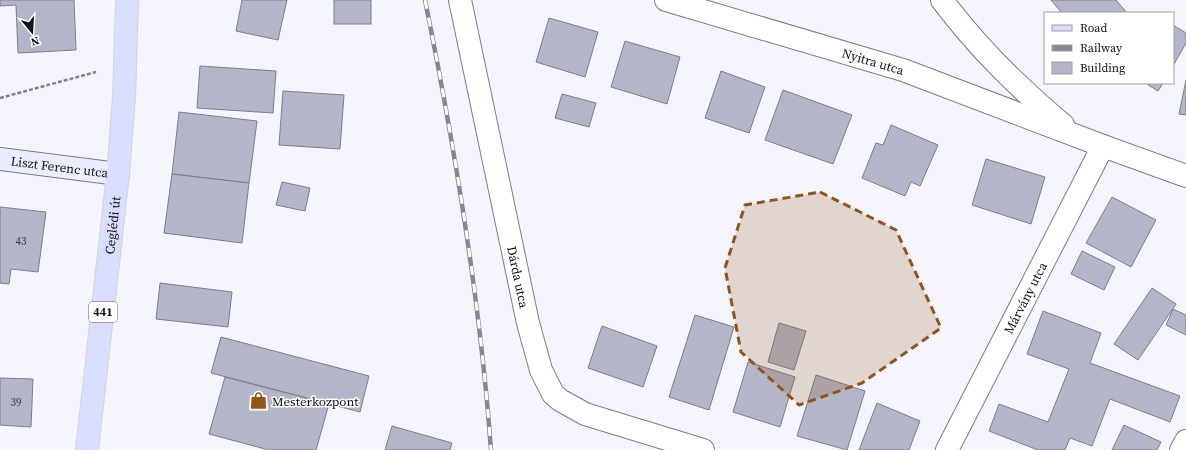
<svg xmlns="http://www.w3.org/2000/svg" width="1186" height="450" viewBox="0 0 1186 450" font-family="'Source Serif 4',serif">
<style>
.building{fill:#b3b5c8;stroke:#7b7d8e}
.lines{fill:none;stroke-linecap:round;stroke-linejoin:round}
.street-casing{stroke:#787b8c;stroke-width:24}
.secondary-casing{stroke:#787b8c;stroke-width:24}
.primary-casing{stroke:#d4d4d5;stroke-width:24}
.path{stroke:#82838a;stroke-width:2.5;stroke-dasharray:4 2;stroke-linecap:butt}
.street{stroke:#fff;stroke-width:22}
.secondary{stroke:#eceeff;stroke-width:22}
.primary{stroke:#d9ddff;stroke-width:22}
.rail-casing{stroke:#87888f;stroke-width:4.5}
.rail{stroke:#fff;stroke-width:3;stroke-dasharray:9;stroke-linecap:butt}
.marked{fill:#925517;fill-opacity:0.2;stroke:#925517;stroke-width:3;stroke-dasharray:8 5;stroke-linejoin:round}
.labels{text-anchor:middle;stroke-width:3;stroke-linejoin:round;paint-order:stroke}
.number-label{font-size:11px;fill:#393a43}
.shield{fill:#fff;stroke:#58585d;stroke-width:1}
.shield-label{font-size:12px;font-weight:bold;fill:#101117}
.street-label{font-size:13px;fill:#101117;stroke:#fff}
.poi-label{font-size:13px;fill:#101117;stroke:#fff;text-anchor:start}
</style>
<rect width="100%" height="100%" fill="#f4f5fd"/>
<g class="building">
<polygon points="0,0 74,0 76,50 18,53 16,5 0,6"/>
<polygon points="242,0 287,0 278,40 236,31"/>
<rect x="334" y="0" width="37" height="24"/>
<polygon points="1051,0 1116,0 1127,13 1062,13"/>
<polygon points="549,18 598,32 585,77 536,62"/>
<polygon points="1173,25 1186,33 1186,43 1173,66"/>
<polygon points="625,41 680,57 667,104 611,87"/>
<polygon points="200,66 276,71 273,113 197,108"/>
<polygon points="721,71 765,87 749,133 705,118"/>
<polygon points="1186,80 1186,115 1179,114"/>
<polygon points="1145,83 1163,83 1158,91"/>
<polygon points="783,90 852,115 833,164 765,140"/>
<polygon points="283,91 344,95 340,149 279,145"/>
<polygon points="562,94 596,103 589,127 555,118"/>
<polygon points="179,112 257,121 249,183 172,174"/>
<polygon points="891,125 938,145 920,186 911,182 905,196 862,178 876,143 883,145"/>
<polygon points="986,159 1045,177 1031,224 972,205"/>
<polygon points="172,174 249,183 242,243 164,233"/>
<polygon points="282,182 310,188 305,211 276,205"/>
<polygon points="1112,197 1156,220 1131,267 1086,243"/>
<polygon points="0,207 46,212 38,272 11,269 9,284 0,283"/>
<polygon points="1082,251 1115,267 1104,290 1071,274"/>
<polygon points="160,283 232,292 228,327 156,319"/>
<polygon points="1152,288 1176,304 1138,360 1114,344"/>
<polygon points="1173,309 1186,315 1186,335 1166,325"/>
<polygon points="1043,311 1101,333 1090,363 1180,396 1170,422 1110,399 1092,446 1070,438 1065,450 1038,450 989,431 999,404 1048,422 1069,369 1027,354"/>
<polygon points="695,315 734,327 709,410 669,397"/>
<polygon points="779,323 806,331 794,370 768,362"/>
<polygon points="602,326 657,346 643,387 588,368"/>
<polygon points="221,337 369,376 360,412 211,373"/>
<polygon points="748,362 795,377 780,427 733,412"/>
<polygon points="816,375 865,391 847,450 797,436"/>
<polygon points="225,377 329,404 316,450 269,450 209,434"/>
<polygon points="0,378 33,379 31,427 0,425"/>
<polygon points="877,403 920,421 909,450 859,450"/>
<polygon points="1124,425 1161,442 1157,450 1112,450"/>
<polygon points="392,426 452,443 450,450 385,450"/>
</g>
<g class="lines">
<defs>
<g id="street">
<path id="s1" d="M460 0 528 323 541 370 553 394 560 400 585 414 703 450"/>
<path id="s2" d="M666 0 903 70 1103 146 1186 176"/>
<path d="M942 0C978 48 1017 86 1063 125"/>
<path id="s3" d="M947 450 1103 146"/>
<polyline points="1181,450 1186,441"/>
</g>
<g id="secondary">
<path id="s4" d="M0 159 118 174"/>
</g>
<g id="primary">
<path id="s5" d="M87 450 118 174 124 98 127 0"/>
</g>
</defs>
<use href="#street" class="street-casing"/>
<use href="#secondary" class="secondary-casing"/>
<use href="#primary" class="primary-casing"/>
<polyline class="path" points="0,98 96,72"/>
<use href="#street" class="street"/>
<use href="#secondary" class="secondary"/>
<use href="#primary" class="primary"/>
<defs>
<path id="rail" d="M425 0C455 148 480 299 491 450"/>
</defs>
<use href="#rail" class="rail-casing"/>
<use href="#rail" class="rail"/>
</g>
<path class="marked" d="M820 192 896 230 941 328 862 383 799 405 741 352 725 268 745 205Z"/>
<defs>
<symbol id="shop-bare" viewBox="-9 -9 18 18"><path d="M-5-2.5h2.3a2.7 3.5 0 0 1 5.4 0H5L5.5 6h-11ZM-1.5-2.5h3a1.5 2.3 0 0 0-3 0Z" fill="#925517" stroke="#fff" stroke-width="2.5" paint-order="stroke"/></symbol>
</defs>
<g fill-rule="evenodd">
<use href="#shop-bare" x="246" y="388" width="25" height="25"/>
</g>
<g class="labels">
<g class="number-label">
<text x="21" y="245">43</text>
<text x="16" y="406">39</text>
</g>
<rect class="shield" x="89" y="302" width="28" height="20" rx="3"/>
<g class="shield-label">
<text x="103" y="316">441</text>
</g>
<g class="street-label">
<text dy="5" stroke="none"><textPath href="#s2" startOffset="216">Nyitra utca</textPath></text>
<text dy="5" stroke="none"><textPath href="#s4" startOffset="60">Liszt Ferenc utca</textPath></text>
<text dy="5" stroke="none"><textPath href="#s5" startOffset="226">Ceglédi út</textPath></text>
<text dy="5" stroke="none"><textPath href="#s1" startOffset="283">Dárda utca</textPath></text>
<text dy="5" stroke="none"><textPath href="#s3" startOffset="171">Márvány utca</textPath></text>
</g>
<g class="poi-label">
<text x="272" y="406">Mesterkozpont</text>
</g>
</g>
<rect x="1044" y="12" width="130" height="72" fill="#ffffff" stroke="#9fa0a2"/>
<rect x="1052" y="25" width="20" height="6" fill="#d9ddff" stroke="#9fa0a2"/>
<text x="1080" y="32" font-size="12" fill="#101117">Road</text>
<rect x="1052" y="45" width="20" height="6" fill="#87888f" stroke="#9fa0a2"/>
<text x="1080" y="52" font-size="12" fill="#101117">Railway</text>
<rect x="1052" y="62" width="20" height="12" fill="#b3b5c8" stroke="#9fa0a2"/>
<text x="1080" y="72" font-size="12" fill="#101117">Building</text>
<g transform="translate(32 32) rotate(162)" stroke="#ffffff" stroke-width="3" paint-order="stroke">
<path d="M0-3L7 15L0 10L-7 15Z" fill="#101117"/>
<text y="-6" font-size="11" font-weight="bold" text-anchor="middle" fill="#101117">N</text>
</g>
</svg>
